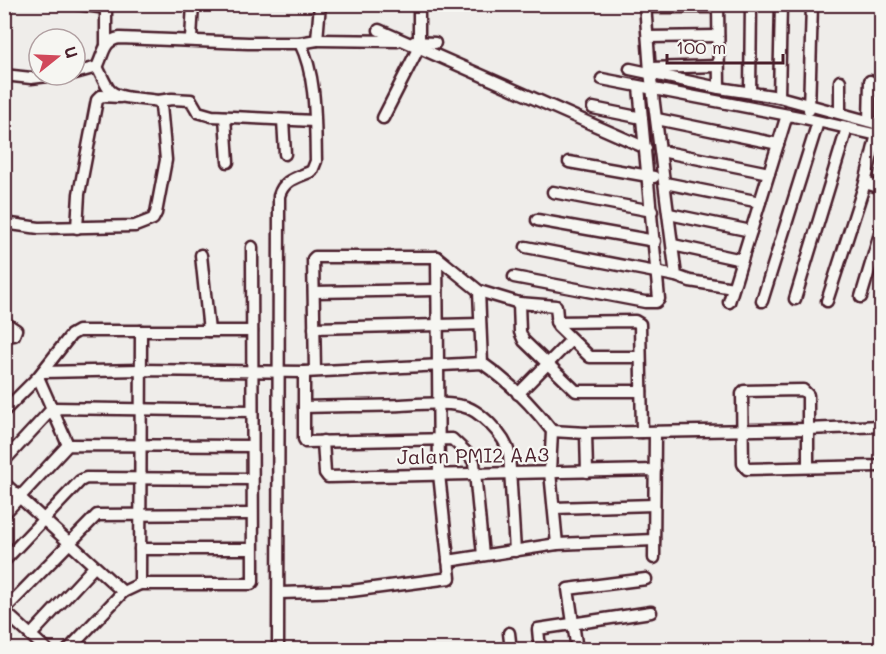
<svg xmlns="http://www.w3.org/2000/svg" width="886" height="654" viewBox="0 0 886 654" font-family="Mali,sans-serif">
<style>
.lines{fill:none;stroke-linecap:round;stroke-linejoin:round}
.minor-casing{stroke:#4a1f2b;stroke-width:15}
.minor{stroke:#f6f6f2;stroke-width:10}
.labels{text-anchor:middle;stroke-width:4.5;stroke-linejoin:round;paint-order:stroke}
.street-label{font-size:20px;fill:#4a1f2b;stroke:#f6f6f2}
</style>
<rect width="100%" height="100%" fill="#efedea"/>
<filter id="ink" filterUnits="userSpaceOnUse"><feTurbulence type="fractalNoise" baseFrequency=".0167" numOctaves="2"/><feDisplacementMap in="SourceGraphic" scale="12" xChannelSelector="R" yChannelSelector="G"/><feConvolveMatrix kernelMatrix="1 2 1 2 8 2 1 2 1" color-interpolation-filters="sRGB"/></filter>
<g filter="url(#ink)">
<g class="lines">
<defs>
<g id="minor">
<polyline points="77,4 106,8"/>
<polyline points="106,4 106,44"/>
<polyline points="645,4 650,72 676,276 690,281 733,288"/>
<polyline points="718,4 719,88"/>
<polyline points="4,6 9,4"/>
<polyline points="645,7 718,7"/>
<polyline points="379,30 646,148"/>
<polyline points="648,37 718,36"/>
<polyline points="191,39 193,4"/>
<polyline points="317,40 398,41"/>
<polyline points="414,42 435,43"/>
<polyline points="650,68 718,66"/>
<polyline points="630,69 719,88 779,97 882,125"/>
<path d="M75 73 97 67C104 54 103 40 120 38L248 43H300L317 40 320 4"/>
<polyline points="4,75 31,78 56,75"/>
<polyline points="602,79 804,118 882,136"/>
<polyline points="840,81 840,113"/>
<polyline points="750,92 751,4"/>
<polyline points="779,97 781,4"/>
<polyline points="158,101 172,99 191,100 198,112 212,116 314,121"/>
<polyline points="593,108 642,118"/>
<polyline points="809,110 812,4"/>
<polyline points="225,117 228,162"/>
<polyline points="383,118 416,53 419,42 419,4"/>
<polyline points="657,119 778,144"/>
<polyline points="283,120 285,154"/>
<polyline points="869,121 870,81"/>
<polyline points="661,151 769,173"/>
<polyline points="569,162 654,177"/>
<polyline points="665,183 760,202"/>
<polyline points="865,183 882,188"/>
<polyline points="553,192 652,211"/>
<polyline points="669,214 751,231"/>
<polyline points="537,220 655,241"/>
<path d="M4 223 39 228 135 226 153 219 156 213 166 160 161 105 158 101C144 98 115 100 108 88 104 82 101 74 97 67"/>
<polyline points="77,228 79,194 97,100 101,96 120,97"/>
<polyline points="673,245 742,260"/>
<polyline points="526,247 676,276"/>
<polyline points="201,255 209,331"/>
<polyline points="437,257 479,291 519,303 556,306 558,326 590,357 640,357"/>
<polyline points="514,277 645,302 656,302 659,299 639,87"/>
<polyline points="479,291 482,363"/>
<polyline points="314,292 437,290"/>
<polyline points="861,297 882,227"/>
<polyline points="795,299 847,128"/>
<polyline points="762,301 818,122"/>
<polyline points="827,301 865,183 878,130"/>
<polyline points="729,302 787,115"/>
<polyline points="519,303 520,332 524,341 576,391 641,391"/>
<polyline points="4,322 16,330 14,335 4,336"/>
<polyline points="556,322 635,321 640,324 642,432"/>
<polyline points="314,328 480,324"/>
<path d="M43 372 140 370 304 372 482 363C508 381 533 406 552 431L550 472 557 544"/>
<polyline points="304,372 304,439 306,442 452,439 470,456 474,462 483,555"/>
<polyline points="38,377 68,445"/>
<polyline points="518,394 571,340"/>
<path d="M304 407C337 406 369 406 401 405 421 404 442 402 462 406 479 409 505 436 509 453L515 551"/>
<polyline points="4,411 38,377 71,335 78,331 252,331"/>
<polyline points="552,431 586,433 807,429 882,426"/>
<polyline points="586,433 587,472"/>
<polyline points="323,441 325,473 328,477 655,470"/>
<polyline points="4,461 53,408 252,411"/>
<polyline points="808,467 808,395 803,390 744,391 742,394 743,464 747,469 878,466 882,462"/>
<polyline points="4,483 123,592 140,584 251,584 253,582 252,247"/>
<polyline points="554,508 654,505"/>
<polyline points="4,514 68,445 252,446"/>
<polyline points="140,549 252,549"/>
<polyline points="654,558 655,432"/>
<polyline points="4,561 80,481 86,478 252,479"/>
<polyline points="448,561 557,544 654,540"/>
<polyline points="140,584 141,331"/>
<polyline points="279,593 351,591 450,578 439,474 437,257 315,257 313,259 315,371"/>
<polyline points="4,610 97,515 252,514"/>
<polyline points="4,611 47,650"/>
<polyline points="509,633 511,650"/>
<polyline points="31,635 94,567"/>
<polyline points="68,650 123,592"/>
<path d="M278 650 279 196C284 179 297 178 312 171L316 161C315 123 317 77 300 43"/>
<polyline points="540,650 538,629 651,612"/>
<polyline points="577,650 568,589 646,579"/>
</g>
</defs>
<use href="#minor" class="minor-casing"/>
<use href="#minor" class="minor"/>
</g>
</g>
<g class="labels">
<g class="street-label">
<text transform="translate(473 456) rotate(-1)" y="7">Jalan PMI2 AA3</text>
</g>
</g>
<rect width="886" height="654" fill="none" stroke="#f6f6f2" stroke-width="24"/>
<rect x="12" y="12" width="862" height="630" fill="none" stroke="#4a1f2b" stroke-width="2" filter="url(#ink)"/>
<g transform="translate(57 57) rotate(72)"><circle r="28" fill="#f6f6f2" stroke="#b1a0a2" stroke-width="1.5"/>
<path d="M0-4.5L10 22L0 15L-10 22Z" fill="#d1495b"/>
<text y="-9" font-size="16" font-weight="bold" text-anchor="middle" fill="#4a1f2b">U</text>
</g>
<path d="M667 54v9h116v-9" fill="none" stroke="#4a1f2b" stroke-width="3"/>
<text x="676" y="54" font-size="18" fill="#4a1f2b" stroke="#f6f6f2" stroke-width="4.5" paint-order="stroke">100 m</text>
</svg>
